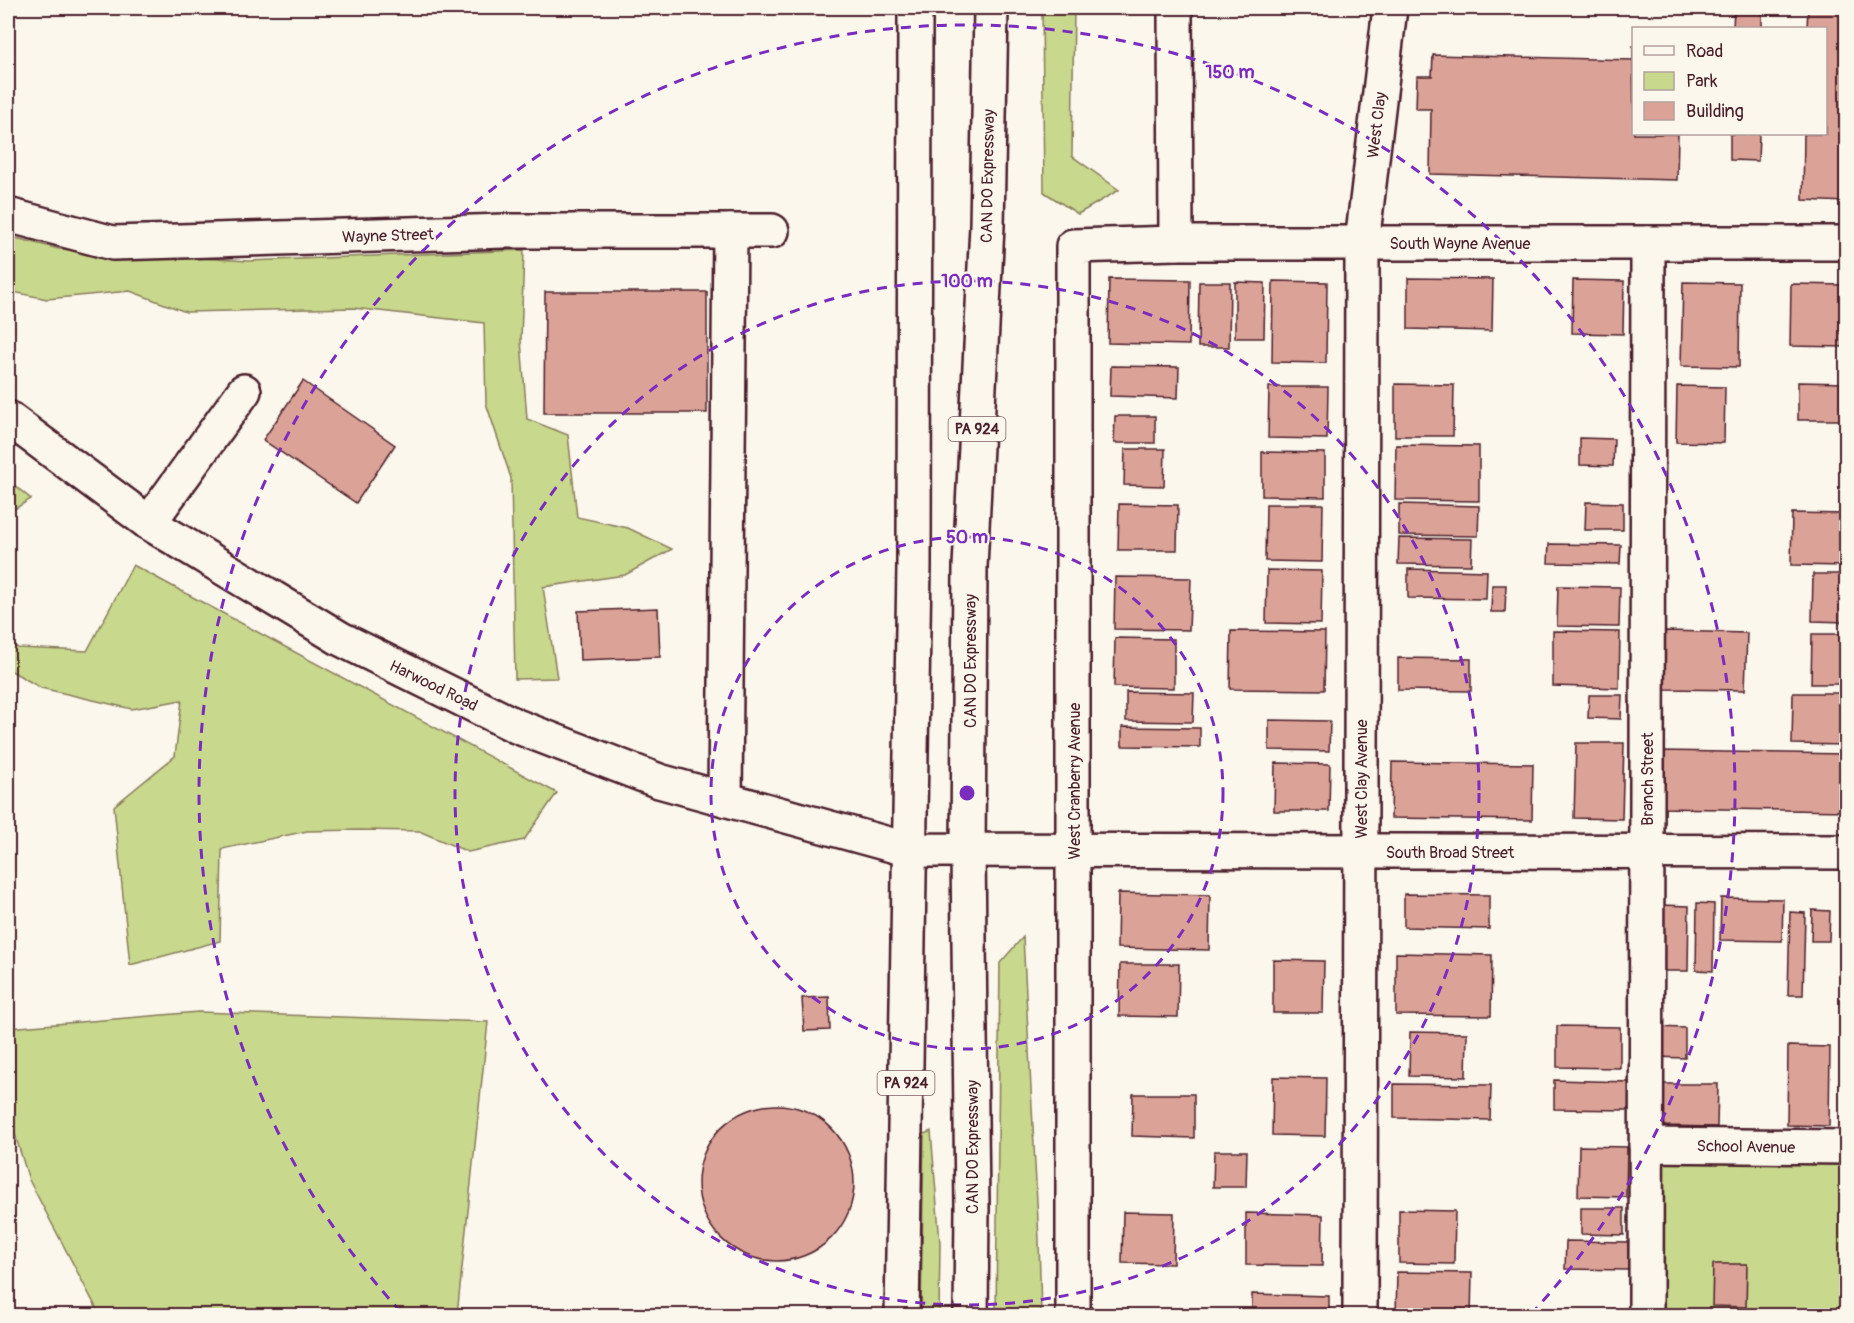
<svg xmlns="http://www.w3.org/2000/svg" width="1854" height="1323" viewBox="0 0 1854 1323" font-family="Pangolin,sans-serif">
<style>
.green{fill:#c8d88c;stroke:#897c5c;stroke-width:1.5}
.building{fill:#dba297;stroke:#4a1f2b;stroke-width:1.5}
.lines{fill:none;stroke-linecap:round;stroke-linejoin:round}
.minor-casing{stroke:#4a1f2b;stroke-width:38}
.major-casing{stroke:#4a1f2b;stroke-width:38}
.minor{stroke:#fbf7ec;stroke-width:33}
.major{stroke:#fbf7ec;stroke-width:33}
.ring{fill:none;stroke:#7b2cbf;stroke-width:3;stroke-dasharray:10 8}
.labels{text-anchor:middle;stroke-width:4.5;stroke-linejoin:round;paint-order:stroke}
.shield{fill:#fbf7ec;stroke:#7f6065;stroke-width:1.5}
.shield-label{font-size:15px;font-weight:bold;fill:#4a1f2b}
.street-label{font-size:16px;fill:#4a1f2b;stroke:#fbf7ec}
.centre{fill:#7b2cbf;stroke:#fbf7ec;stroke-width:3}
.ring-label{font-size:18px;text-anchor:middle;font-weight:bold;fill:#7b2cbf;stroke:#fbf7ec;stroke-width:4.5;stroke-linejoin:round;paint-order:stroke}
</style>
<rect width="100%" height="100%" fill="#fbf7ec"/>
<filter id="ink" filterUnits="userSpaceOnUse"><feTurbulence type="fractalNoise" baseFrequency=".0167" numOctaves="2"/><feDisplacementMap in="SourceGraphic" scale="12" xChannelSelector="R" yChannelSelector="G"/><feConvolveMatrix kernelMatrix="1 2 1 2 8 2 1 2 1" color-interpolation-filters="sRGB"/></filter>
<g filter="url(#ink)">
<g class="green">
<polygon points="1042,8 1074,8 1072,156 1119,190 1078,214 1044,192"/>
<polygon points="8,236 59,249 248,261 524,250 521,340 527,419 568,435 577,517 628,528 672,549 625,575 543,587 557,678 515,679 511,478 486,403 484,323 353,308 186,312 130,291 47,299 8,291"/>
<polygon points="8,480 31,499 8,513"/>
<polygon points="133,565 557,793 524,840 468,852 419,831 360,830 307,831 222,849 220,941 130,965 114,806 175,756 182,700 132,709 41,688 8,669 8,642 18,648 87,651"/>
<polygon points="1023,937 1039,1240 1041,1315 996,1315 1000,963"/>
<polygon points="198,1012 488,1022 457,1315 100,1315 29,1180 8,1112 8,1028"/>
<polygon points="931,1131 940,1243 939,1315 921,1315 924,1134"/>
<polygon points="1661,1157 1846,1160 1846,1315 1659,1316"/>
</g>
<g class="building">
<polygon points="1734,8 1762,8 1762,28 1733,28"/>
<polygon points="1808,8 1846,8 1846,202 1803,200 1804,134 1826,134 1826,28 1807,28"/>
<polygon points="1633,45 1634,134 1678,134 1677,180 1430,174 1431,109 1416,109 1417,76 1432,76 1433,55 1633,60"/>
<polygon points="1730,134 1759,134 1758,161 1730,160"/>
<polygon points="1408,278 1493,279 1492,331 1408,329"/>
<polygon points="1109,279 1190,280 1189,345 1108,343"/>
<polygon points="1573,280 1624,281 1623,334 1572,333"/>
<polygon points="1273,281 1327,282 1326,363 1272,362"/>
<polygon points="1199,282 1230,282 1229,347 1198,347"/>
<polygon points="1235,282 1265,283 1264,338 1235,338"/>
<polygon points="1683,282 1740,283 1739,367 1681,366"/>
<polygon points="1791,284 1846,285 1846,347 1790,346"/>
<polygon points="545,292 707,292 707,413 544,413"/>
<polygon points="1111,366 1179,367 1178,398 1110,396"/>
<polygon points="303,381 395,445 356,503 263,440"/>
<polygon points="1798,382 1846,383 1846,420 1798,420"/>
<polygon points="1395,384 1454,385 1453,436 1395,436"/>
<polygon points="1677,386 1725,387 1724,443 1676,442"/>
<polygon points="1269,387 1328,387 1327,439 1268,438"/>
<polygon points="1115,416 1155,416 1155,443 1114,443"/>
<polygon points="1580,438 1614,439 1613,466 1580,465"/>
<polygon points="1396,445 1479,446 1479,501 1395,500"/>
<polygon points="1125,449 1165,449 1164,486 1124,485"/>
<polygon points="1262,452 1325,453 1325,497 1262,496"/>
<polygon points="1586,502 1623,503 1623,530 1585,530"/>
<polygon points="1119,504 1178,505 1177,550 1118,550"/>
<polygon points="1266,504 1323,504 1322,562 1265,561"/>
<polygon points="1399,504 1479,506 1478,536 1399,535"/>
<polygon points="1792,513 1846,514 1846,566 1791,565"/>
<polygon points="1399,538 1472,539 1471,565 1398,564"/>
<polygon points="1549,544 1621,545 1620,564 1548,563"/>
<polygon points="1408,569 1487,571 1486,599 1408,598"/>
<polygon points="1267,570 1322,571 1321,624 1266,623"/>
<polygon points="1813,574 1846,574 1846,622 1812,621"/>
<polygon points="1115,577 1191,578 1189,630 1114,629"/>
<polygon points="1492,585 1506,585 1505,612 1491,612"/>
<polygon points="1558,586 1620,587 1619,627 1557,626"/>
<polygon points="658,608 660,657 580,660 578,611"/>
<polygon points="1231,631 1325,632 1324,690 1230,689"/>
<polygon points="1553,631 1620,632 1619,688 1553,686"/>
<polygon points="1665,631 1747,633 1745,690 1664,689"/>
<polygon points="1812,634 1846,634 1846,684 1811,684"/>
<polygon points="1115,638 1174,639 1174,688 1114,687"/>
<polygon points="1398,658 1471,659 1471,691 1398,690"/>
<polygon points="1126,692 1194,693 1193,722 1126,721"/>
<polygon points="1793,693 1846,693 1846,745 1792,744"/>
<polygon points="1589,695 1622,695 1621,719 1588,718"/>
<polygon points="1269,720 1330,721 1329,751 1269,750"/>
<polygon points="1122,727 1200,728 1200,747 1122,746"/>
<polygon points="1576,743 1624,743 1622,819 1574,818"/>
<polygon points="1661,751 1846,754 1846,811 1660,808"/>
<polygon points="1392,762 1533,764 1532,820 1391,818"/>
<polygon points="1275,763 1330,764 1329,811 1274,811"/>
<polygon points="1118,893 1210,895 1209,950 1117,948"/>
<polygon points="1845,893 1846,893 1846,963 1844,963"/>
<polygon points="1404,894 1489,895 1489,929 1404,927"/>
<polygon points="1721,898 1783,899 1782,941 1720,940"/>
<polygon points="1697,903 1714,904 1713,971 1696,970"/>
<polygon points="1660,905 1689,906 1688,971 1659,971"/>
<polygon points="1812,910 1830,911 1829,941 1811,941"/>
<polygon points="1790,912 1805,913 1803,995 1788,995"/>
<polygon points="1396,953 1492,955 1491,1016 1396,1015"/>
<polygon points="1273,960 1324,961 1323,1013 1273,1013"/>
<polygon points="1120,964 1179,964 1178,1017 1119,1016"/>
<polygon points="829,997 830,1030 804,1031 802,998"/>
<polygon points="1557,1026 1620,1027 1620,1068 1557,1067"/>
<polygon points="1655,1027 1685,1028 1685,1058 1655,1057"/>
<polygon points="1410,1032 1467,1033 1466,1077 1409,1076"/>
<polygon points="1788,1046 1830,1047 1829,1126 1787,1125"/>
<polygon points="1845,1057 1846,1057 1846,1122 1844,1122"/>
<polygon points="1273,1077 1326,1078 1325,1136 1272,1135"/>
<polygon points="1554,1080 1629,1082 1629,1110 1554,1109"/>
<polygon points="1394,1084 1491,1085 1490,1120 1394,1118"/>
<polygon points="1664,1084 1718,1084 1717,1127 1663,1126"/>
<polygon points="1133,1094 1194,1094 1194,1138 1132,1136"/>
<circle cx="776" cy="1183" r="78"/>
<polygon points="1579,1146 1627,1147 1626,1197 1578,1196"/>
<polygon points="1214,1151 1247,1151 1246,1187 1213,1187"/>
<polygon points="1581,1208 1624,1208 1624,1235 1581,1234"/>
<polygon points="1399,1210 1455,1211 1454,1264 1399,1263"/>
<polygon points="1123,1212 1174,1213 1173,1264 1122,1263"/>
<polygon points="1246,1213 1323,1215 1322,1266 1246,1265"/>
<polygon points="1566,1241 1628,1242 1628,1270 1565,1269"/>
<polygon points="1713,1264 1747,1264 1746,1307 1712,1306"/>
<polygon points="1397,1272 1472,1273 1471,1316 1396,1316"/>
<polygon points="1252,1294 1329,1296 1329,1316 1252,1316"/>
</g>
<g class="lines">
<defs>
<g id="minor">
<polyline points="1175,8 1176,243"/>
<polyline points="8,215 113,243 505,231 772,231"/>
<polyline points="8,418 149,523 341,639 516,726 659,781 910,850 1846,852"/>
<polyline points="149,523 244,391"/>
<polyline points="725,799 730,231"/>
<polyline points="1646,1145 1846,1147"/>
<polyline points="1073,1316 1073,246 1176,243 1846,243"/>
<polyline points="1360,1316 1362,243 1390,8"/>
<polyline points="1646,1316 1648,243"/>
</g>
<g id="major">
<polyline points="902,1316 914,565 915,8"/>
<polyline points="971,1316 972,1208 968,852 970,567 987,226 991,8"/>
</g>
</defs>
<use href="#minor" class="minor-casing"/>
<use href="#major" class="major-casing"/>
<use href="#minor" class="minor"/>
<use href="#major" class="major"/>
</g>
</g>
<g class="ring">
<circle cx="967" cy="793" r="256"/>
<circle cx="967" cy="793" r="512"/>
<path d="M401 1312A768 768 0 1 1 1533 1312"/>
</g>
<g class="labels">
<g class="shield">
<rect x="948.5" y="417" width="57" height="24" rx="4.5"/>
<rect x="877.5" y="1071" width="57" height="24" rx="4.5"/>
</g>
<g class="shield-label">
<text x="977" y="434">PA 924</text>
<text x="906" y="1088">PA 924</text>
</g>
<g class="street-label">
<text transform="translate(1376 125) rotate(-83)" y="6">West Clay</text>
<text transform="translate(987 176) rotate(-89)" y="6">CAN DO Expressway</text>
<text transform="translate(388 235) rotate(-2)" y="6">Wayne Street</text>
<text x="1460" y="249">South Wayne Avenue</text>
<text transform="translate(970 661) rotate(-90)" y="6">CAN DO Expressway</text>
<text transform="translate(434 685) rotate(26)" y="6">Harwood Road</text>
<text transform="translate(1361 779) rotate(-90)" y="6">West Clay Avenue</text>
<text transform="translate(1647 779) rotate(-90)" y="6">Branch Street</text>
<text transform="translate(1074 781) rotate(-90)" y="6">West Cranberry Avenue</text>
<text x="1450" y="858">South Broad Street</text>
<text transform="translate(1746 1146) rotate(1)" y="6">School Avenue</text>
<text transform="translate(972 1147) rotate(-90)" y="6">CAN DO Expressway</text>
</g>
</g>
<circle cx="967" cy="793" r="9" class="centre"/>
<g class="ring-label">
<text x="1230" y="78">150 m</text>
<text x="967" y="287">100 m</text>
<text x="967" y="543">50 m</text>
</g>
<rect width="1854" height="1323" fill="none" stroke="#fbf7ec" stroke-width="30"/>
<rect x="15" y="15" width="1824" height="1293" fill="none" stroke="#4a1f2b" stroke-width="2" filter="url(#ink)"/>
<rect x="1632" y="27" width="195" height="108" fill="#fbf7ec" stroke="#b4a19f" stroke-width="1.5"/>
<rect x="1644" y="46" width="30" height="9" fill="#fbf7ec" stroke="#b4a19f" stroke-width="1.5"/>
<text x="1686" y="57" font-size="18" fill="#4a1f2b">Road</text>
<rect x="1644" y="72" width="30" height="18" fill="#c8d88c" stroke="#b4a19f" stroke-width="1.5"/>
<text x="1686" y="87" font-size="18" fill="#4a1f2b">Park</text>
<rect x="1644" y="102" width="30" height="18" fill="#dba297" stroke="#b4a19f" stroke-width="1.5"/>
<text x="1686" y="117" font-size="18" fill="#4a1f2b">Building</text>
</svg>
